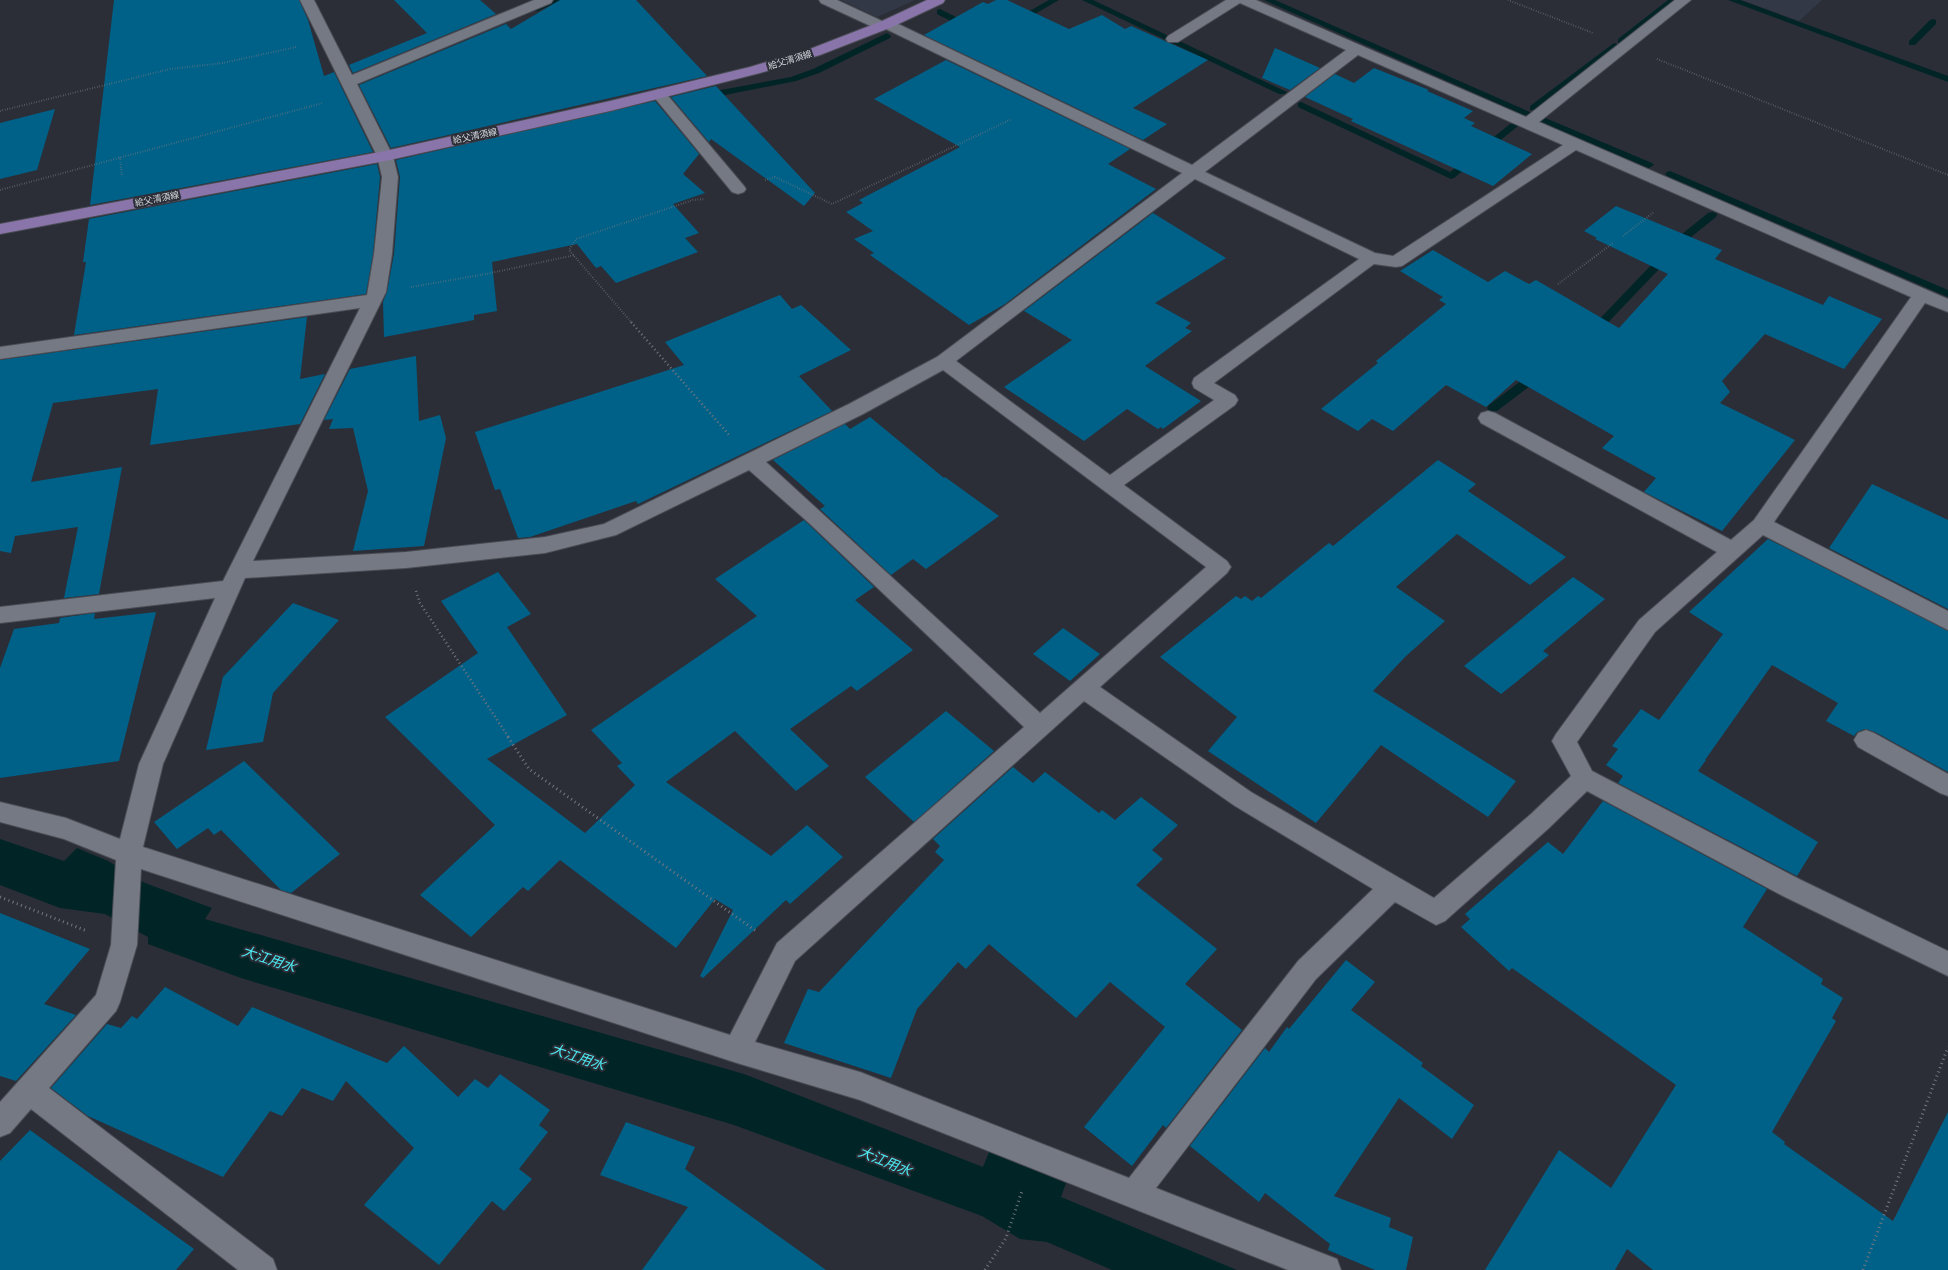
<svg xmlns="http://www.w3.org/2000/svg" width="1948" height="1270" viewBox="0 0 1948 1270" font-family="'Fira Sans','Noto Sans JP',sans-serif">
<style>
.built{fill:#333847}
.water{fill:#012527}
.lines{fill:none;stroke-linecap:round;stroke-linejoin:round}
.stream{fill:#012527;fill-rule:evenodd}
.building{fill:#006188}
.minor-casing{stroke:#4a4c54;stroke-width:2}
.major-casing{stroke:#4a4c54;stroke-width:2}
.path-far2{stroke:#75777f;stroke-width:2;stroke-dasharray:0.5 2;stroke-linecap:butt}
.path-far1{stroke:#75777f;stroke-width:2.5;stroke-dasharray:1 3;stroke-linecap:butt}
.path{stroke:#75777f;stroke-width:3;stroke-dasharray:1 3.5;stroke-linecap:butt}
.minor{fill:#757983;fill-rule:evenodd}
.major{fill:#8a75ab;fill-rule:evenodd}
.labels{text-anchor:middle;stroke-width:4;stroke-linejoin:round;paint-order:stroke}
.far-street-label{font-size:9px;fill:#d6d8de;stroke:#2b2e37}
.near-water-label{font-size:14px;font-style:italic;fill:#4cebf3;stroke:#2b2e37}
</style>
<rect width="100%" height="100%" fill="#2b2e37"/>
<g class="built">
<polygon points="841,0 915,0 877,17"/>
<polygon points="1742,0 1822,0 1799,21"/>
</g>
<polygon class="water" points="0,839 64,861 77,848 108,861 145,883 212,908 205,919 744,1074 983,1167 989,1152 1066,1183 1061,1197 1237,1270 1112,1270 1047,1242 1020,1239 982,1216 734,1125 241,978 148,944 148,937 105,914 60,908 0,885"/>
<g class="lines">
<g class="stream">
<polygon points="551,0 562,0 538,11 532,11 531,9"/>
<polygon points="1049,0 1059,0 1021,22 1015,22 1014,20"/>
<polygon points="1082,0 1093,0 1287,92 1285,94 1279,94"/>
<polygon points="1264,0 1275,0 1532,113 1530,115 1524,115"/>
<polygon points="1668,0 1677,0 1624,43 1618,43 1618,39"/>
<polygon points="1728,0 1740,0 1948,76 1948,82"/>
<polygon points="940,9 972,25 973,27 969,30 966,29 937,14 937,10"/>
<polygon points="1933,19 1936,20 1936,24 1915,45 1909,45 1909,41 1930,20"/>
<polygon points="887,33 891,36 890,38 819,73 796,81 710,98 705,95 710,92 791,77 813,69"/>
<polygon points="1614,43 1617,44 1617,48 1536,110 1530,110 1530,106"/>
<polygon points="1301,102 1450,172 1510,124 1516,124 1518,126 1454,178 1451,179 1298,107 1298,103"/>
<polygon points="1543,117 1652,163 1654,165 1649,168 1646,167 1540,122 1538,120"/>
<polygon points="1670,171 1948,290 1948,297 1667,176 1665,174 1667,172"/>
<polygon points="1712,212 1716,213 1717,215 1716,217 1685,242 1597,334 1589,334 1588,332 1589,330 1677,238 1708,213"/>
<polygon points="1538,370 1544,374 1542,377 1497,411 1489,411 1487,408 1489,405 1534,371"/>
</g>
</g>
<g class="building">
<polygon points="114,0 299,0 308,20 324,76 334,72 373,152 90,205"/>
<polygon points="394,0 480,0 496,14 353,73 349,65 427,33"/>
<polygon points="560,0 636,0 707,76 391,148 359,85 506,24 511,29"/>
<polygon points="996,0 1007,0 1069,29 1102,15 1125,29 1131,26 1208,60 1133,108 1167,124 1143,140 924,35 983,2 988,4"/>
<polygon points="1275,48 1320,68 1290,90 1262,78"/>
<polygon points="946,60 1130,149 1108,164 1156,189 1005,304 969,325 870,255 874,253 854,239 873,231 846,212 863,203 859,200 960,147 874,99"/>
<polygon points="1374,68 1429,90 1427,91 1473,111 1464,118 1475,123 1471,126 1532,154 1493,186 1351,121 1353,119 1305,97 1335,74 1354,83"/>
<polygon points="716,86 815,193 804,206 711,139 709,142 671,97"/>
<polygon points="655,101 699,154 683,174 705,193 673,204 699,233 685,238 698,252 616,283 601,266 596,268 577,244 492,262 497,311 474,315 474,320 384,337 383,302 387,292 394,254 400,177 396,160"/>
<polygon points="55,109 37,170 0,179 0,123"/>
<polygon points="377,164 380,177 373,254 366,294 74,335 86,262 83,262 89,219"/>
<polygon points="1616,206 1722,250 1715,259 1823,305 1829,296 1882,319 1844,369 1765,334 1722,381 1730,392 1720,403 1795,440 1722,531 1644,492 1656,478 1602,448 1614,436 1516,380 1486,407 1446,385 1393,431 1372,419 1358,431 1321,409 1378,363 1376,361 1446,304 1439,300 1443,297 1400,271 1433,250 1488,282 1505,271 1529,284 1536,280 1619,328 1668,274 1595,239 1597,238 1584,231"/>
<polygon points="1153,213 1226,258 1155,303 1191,323 1185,328 1192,331 1145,366 1201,401 1163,429 1161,427 1158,429 1127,409 1084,441 1004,387 1072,340 1024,311"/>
<polygon points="780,295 792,309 801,305 851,350 799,376 832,411 638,504 636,501 530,537 518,538 500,489 495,490 475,432 684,365 665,342"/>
<polygon points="307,317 300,379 325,374 300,424 150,445 158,389 53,403 31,482 122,467 99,594 64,598 78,527 15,536 11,553 0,551 0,360"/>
<polygon points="416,356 419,421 440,415 446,438 424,546 353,551 368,491 353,428 329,429 333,419 324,420 350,369"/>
<polygon points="870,417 944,478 945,477 999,516 926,569 913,559 891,575 820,509 825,506 773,460 845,424 850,429"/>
<polygon points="1438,460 1476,484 1468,491 1566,557 1530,585 1457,534 1396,587 1445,621 1405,657 1373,691 1516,781 1488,817 1381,745 1316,823 1208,751 1237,717 1160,657 1236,596 1241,599 1245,596 1252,601 1258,596 1261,598 1329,543 1333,546"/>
<polygon points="1872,484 1948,520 1948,609 1829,548"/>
<polygon points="804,520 874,587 855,600 913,650 857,691 851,686 790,729 829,766 796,791 735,731 666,782 771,856 807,825 843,857 790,904 786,900 703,978 700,976 733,910 715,899 676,948 560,860 528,891 523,887 471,937 420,895 495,825 385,717 478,653 441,601 498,572 531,614 507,627 567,715 487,759 585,833 635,785 617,766 622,763 591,730 757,616 715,579"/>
<polygon points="1768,539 1948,631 1948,772 1875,732 1865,729 1857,732 1854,736 1826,721 1838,703 1772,665 1705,760 1706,760 1698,771 1818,842 1797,876 1618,783 1623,776 1606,765 1618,749 1612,746 1641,709 1659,720 1723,634 1689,612"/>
<polygon points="1573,577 1605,599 1543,651 1549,655 1515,683 1501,694 1464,666"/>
<polygon points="293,603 339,620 273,693 263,742 206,750 223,677"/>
<polygon points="156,612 119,761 0,778 0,668 14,629 59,623 60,618 95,613 94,619"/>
<polygon points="1063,628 1100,654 1070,681 1033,654"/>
<polygon points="946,711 994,751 914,822 865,777"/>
<polygon points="244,761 340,854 291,893 281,890 221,830 214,835 208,828 177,849 154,822"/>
<polygon points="1013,767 1033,783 1045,772 1099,813 1102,810 1115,820 1141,797 1178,825 1152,850 1163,859 1136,885 1217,949 1185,984 1242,1030 1166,1128 1163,1125 1132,1166 1084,1127 1165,1027 1110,982 1076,1018 989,944 966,969 958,962 917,1009 891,1078 784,1043 808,989 819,992 944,860 935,852 940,846 933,839"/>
<polygon points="1603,801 1767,889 1743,927 1823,979 1821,984 1843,998 1832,1018 1836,1021 1772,1132 1785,1142 1784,1144 1893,1221 1948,1112 1948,1270 1653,1270 1627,1249 1615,1270 1485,1270 1559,1150 1611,1188 1676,1085 1512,968 1509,971 1461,927 1470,919 1465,914 1548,842 1563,854"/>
<polygon points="0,913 90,949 44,1004 76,1015 16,1081 0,1076"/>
<polygon points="1346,960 1375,982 1351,1010 1423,1063 1421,1066 1474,1105 1452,1139 1399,1098 1334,1196 1391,1218 1389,1227 1413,1237 1406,1270 1375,1270 1328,1250 1330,1244 1265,1193 1259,1202 1190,1146 1265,1048 1269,1052 1287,1027 1289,1029"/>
<polygon points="165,987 238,1026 252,1007 387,1063 404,1046 458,1097 475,1079 488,1088 500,1074 550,1110 539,1125 548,1132 519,1169 532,1179 504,1211 492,1201 439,1265 364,1205 414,1148 346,1081 333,1101 302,1088 282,1116 270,1111 223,1177 88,1116 51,1088 107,1024 121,1028 132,1016 137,1019"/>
<polygon points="626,1122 695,1147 685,1169 826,1270 642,1270 688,1207 600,1175"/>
<polygon points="30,1130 194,1249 176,1270 0,1270 0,1161"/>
</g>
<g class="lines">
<defs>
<g id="minor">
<path d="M300 0H314L352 75 534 0H553L551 3 357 84 393 156 398 177 392 254 386 292 253 561 406 552 545 537 604 524 849 404 937 357 1182 173 886 29H877L821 3 819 0H837L882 21H892L1192 165 1346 50 1240 3 1178 42H1168L1166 39 1168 36 1226 0H1256L1526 117 1675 0H1691L1539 122 1948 299V312L1925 303 1774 522 1948 611V630L1763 535 1655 632 1577 742 1592 771 1801 880 1948 951V976L1783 896 1587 791 1549 828 1445 921 1436 925 1395 902 1316 979 1156 1188 1337 1259 1341 1270H1288L860 1100 737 1063 141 869 137 945 120 1002 116 1011 49 1088 273 1259 277 1270H238L31 1109 10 1133 0 1137V1102L96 995 111 945 116 860 64 839 0 822V802L66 818 120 839 139 764 215 598 0 623V607L223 581 360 308 0 359V347L367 295 374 254 382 177 377 156ZM1358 55 1563 145 1393 256 1375 253 1205 172ZM1576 150 1911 297 1754 520 1731 540 1495 413 1488 411 1481 413 1478 418 1481 423 1717 552 1639 620 1556 734 1552 741 1571 776 1531 814 1434 898 1251 792 1100 687 1227 573 1231 567 1227 561 1124 485 1235 405 1238 400 1235 395 1214 383 1374 264 1396 267 1402 266ZM1195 179 1359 259 1194 378 1192 383 1194 388 1214 400 1110 475 956 361ZM943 370 1206 567 1040 713 766 462 863 414ZM749 470 809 523 1024 727 777 943 730 1035 143 847 163 764 245 578 406 568 545 553 616 535ZM1084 701 1235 806 1373 889 1298 961 1129 1178 860 1072 755 1042 795 961Z"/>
<polygon points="659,89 664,91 744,186 746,189 744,192 738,194 732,192 654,97 651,94 654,91"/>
<polygon points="1866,730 1874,733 1948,774 1948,796 1940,793 1858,747 1854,740 1858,733"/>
</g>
<polygon id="major" points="927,0 945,0 943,3 892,27 820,55 760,73 610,111 385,161 0,234 0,224 385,151 610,101 750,67 810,49 882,21"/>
</defs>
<use href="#minor" class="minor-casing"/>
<use href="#major" class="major-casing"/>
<g class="path-far2">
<polyline points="1508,0 1593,33"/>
<polyline points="1657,59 1948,175"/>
<polyline points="0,111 170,69 223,63 296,47"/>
<polyline points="120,157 122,177"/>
<polyline points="765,180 775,177 832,204 1012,119"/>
<polyline points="0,190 323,103"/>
<polyline points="1623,236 1654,212"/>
<polyline points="1558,284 1613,243"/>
<polyline points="411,287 486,274 575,255"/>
<polyline points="632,323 569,250 576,239 693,200 705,199"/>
</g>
<g class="path-far1">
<polyline points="631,322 729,435"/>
<polyline points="416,591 420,603 509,738"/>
</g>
<g class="path">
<polyline points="508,737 529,769 756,931"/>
<polyline points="0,897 87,931"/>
<polyline points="985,1270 1006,1238 1022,1191"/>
<polyline points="1863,1270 1948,1047"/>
</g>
<use href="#minor" class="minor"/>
<use href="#major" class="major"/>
</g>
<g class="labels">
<g class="far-street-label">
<text transform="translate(790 60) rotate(-17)" y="3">給父清須線</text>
<text transform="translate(475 136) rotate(-12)" y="3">給父清須線</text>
<text transform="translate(157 199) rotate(-11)" y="3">給父清須線</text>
</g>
<g class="near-water-label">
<text transform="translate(269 959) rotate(18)" y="5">大江用水</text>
<text transform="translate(578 1057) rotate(18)" y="5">大江用水</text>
<text transform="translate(885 1161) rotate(22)" y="5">大江用水</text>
</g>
</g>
</svg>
